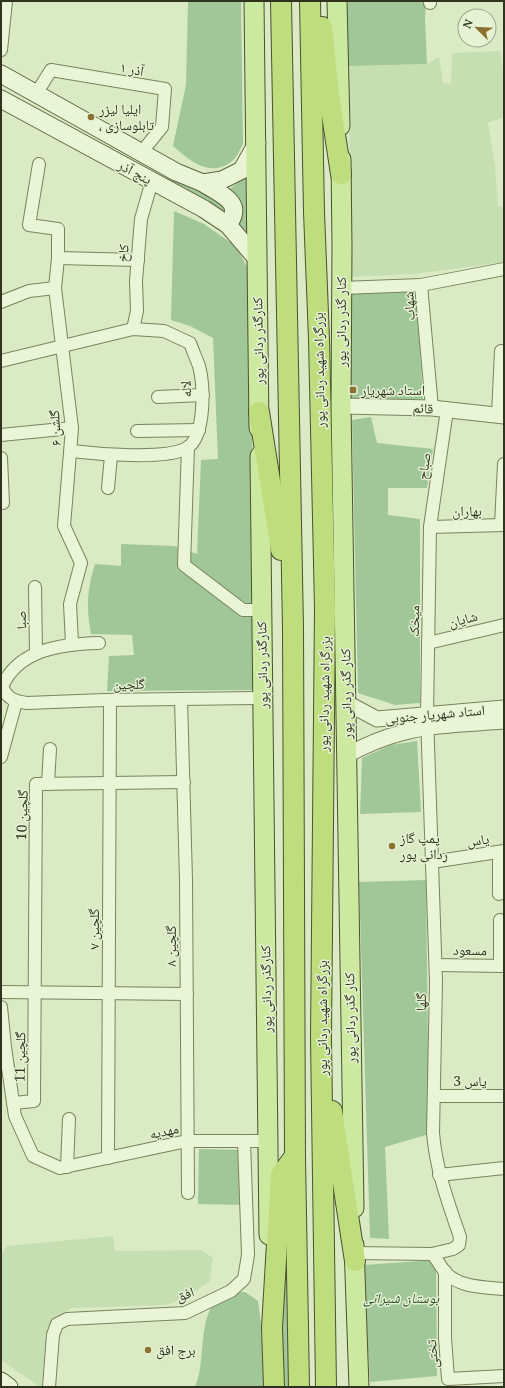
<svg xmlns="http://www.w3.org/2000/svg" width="505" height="1388" viewBox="0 0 505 1388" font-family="Georgia,'Noto Naskh Arabic',serif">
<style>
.farmland{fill:#c6dfb2}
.green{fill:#a1c799}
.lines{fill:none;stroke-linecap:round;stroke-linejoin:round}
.minor-casing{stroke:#79835c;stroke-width:14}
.tertiary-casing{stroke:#79835c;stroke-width:17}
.secondary-casing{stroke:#5d653f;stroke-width:19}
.primary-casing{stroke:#4b5130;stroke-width:21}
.trunk-casing{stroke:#4b5130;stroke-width:22}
.minor{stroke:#e9f5d6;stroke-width:12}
.tertiary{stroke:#e9f5d6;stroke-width:15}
.secondary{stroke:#e9f5d6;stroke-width:17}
.primary{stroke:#ccea9f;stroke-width:19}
.trunk{stroke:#bede7e;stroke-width:20}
.poi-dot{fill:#8c7231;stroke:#e5f2d3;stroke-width:1.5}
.labels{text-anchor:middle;stroke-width:3;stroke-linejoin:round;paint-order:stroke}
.street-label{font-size:14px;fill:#30341f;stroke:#e5f2d3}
.poi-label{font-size:14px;fill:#30341f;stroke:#e5f2d3;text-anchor:start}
.park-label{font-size:14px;font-style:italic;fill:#284f27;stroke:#e5f2d3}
</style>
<rect width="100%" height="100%" fill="#daeac4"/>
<g class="farmland">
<polygon points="500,51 504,75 504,117 488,123 495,165 498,206 504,207 504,262 415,274 350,277 349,66 427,64 439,57 443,83 451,84 452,53"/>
<polygon points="113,1236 115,1251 201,1250 213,1258 210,1281 186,1298 166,1305 72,1308 57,1317 54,1340 45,1352 42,1387 40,1387 1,1360 1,1255 7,1246"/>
</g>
<g class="green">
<path d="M188 1H241L243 144C240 149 236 159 231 162 209 178 189 160 173 146L186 85Z"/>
<polygon points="344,1 426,1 425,18 427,64 349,66 347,54"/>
<path d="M248 172 251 243 168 184V179H172C204 195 221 204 248 172Z"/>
<path d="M174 211 204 224 237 247 251 276 254 690 107 691 109 656 134 655 132 635 91 634C86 607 87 590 95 564L121 566V544L174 546 197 554 201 460 218 459 213 338 190 326 171 320Z"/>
<polygon points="416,284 423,399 346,400 348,291"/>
<polygon points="371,417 377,443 433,449 427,488 388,488 388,515 420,519 420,703 395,705 358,693 352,420"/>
<polygon points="417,741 421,812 360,814 362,758 391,745"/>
<polygon points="426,880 429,1134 385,1147 389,1239 370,1238 359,882"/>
<polygon points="199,1149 246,1150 245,1205 198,1204"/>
<polygon points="284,1226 293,1228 298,1387 282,1387 282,1269"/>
<polygon points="436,1260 437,1376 370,1382 363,1265"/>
<path d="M245 1292 258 1301 261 1323 264 1387H195C208 1361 194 1303 229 1293 234 1291 240 1292 245 1292Z"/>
</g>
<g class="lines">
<defs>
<g id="minor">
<polyline points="430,3 430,1"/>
<polyline points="1,50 6,1"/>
<polyline points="36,94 51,70 165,89 162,127 141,153"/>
<polyline points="39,164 29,225 58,229 58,258 55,288"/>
<polyline points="58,258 138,260"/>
<polyline points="341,288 421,285"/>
<polyline points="1,302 29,291 55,288 72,428 64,526 81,563 70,604 72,643"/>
<polyline points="133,329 137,311 136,281 141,219 152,181"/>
<path d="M1 361 133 329 164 331 190 343C193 351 196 358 199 366 204 385 206 436 187 448 167 460 96 454 71 451"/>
<polyline points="158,397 203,395"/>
<polyline points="432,408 421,285 504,269"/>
<polyline points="498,416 501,351"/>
<polyline points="137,431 199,430"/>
<polyline points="1,435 72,428"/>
<polyline points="188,447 184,565 243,610 262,610"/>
<polyline points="1,458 3,503"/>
<polyline points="108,488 111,456"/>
<polyline points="501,525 504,464"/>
<polyline points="430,527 504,525"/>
<polyline points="35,587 36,652"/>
<path d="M99 643C62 644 18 649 2 687 8 699 14 701 27 703L104 700 263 698"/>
<polyline points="428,643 504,625"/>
<polyline points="181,699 186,880 188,1193"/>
<polyline points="1,757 16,702"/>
<polyline points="48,784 50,749"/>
<polyline points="499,852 499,894"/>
<polyline points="432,862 504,851"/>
<polyline points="500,920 500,966"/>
<polyline points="436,965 504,966"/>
<polyline points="1,992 187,994"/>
<polyline points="1,1007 5,1047 15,1116 33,1156 60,1168 187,1141 268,1141"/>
<polyline points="435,1096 504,1096"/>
<polyline points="13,1103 34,1101 36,784 184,782"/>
<polyline points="108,1158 110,700"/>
<polyline points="67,1167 69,1119"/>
<polyline points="439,1175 504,1168"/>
<path d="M354 1253 432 1254C438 1260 440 1266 445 1272 459 1288 485 1287 504 1289"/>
<path d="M432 1254 453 1249 459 1245 460 1237C448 1202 436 1170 433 1133L436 982 427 715 430 527 447 410"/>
<polyline points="445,1271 445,1338 448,1379 504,1376"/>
<polyline points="49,1387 53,1335 57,1324 67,1319 185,1313 231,1291 244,1279 248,1255 244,1141"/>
</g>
<g id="tertiary">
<polyline points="341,406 432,408 504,416"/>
<polyline points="347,703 377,719 504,708"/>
<path d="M347 755C364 746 382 738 401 733 433 724 470 724 504 721"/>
</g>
<g id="secondary">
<polyline points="1,74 176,172 203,183 222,180 242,170 257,143"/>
<polyline points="1,99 204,209 228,225 257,259"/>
<path d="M203 183C221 195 245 202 228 225"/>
<polyline points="1,1381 9,1387"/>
</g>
<g id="primary">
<polyline points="254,1 259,428"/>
<polyline points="337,1 340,126"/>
<polyline points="341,159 342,247 341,406 354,1208"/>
<polyline points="260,456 269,1235"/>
<polyline points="354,1245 359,1387"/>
</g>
<g id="trunk">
<polyline points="281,1 293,627 295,1156 299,1387"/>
<polyline points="310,1 314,212 319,339 325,608 321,1038 326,1387"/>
<polyline points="322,27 329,95 341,174"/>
<polyline points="259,412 281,550"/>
<polyline points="332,1111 355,1261"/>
<polyline points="274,1387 272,1328 281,1175 295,1156"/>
</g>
</defs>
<use href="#minor" class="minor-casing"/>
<use href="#tertiary" class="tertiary-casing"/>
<use href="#secondary" class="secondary-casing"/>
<use href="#primary" class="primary-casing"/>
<use href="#trunk" class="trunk-casing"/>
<use href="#minor" class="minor"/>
<use href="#tertiary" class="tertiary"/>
<use href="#secondary" class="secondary"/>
<use href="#primary" class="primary"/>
<use href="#trunk" class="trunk"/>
</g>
<g class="poi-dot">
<circle cx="91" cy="117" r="4"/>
<rect x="349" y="386" width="8" height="8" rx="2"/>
<circle cx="392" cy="846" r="4"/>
<circle cx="148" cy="1350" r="4"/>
</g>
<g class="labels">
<g class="street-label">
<text transform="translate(132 69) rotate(10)" y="5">آذر ۱</text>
<text transform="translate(135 172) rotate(28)" y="5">پنج آذر</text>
<text transform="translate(123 253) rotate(-85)" y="5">کاخ</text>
<text transform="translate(409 306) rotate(-93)" y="5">شهاب</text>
<text transform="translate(341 322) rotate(-90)" y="5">کنار گذر ردانی پور</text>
<text transform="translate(258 341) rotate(-91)" y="5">کنارگذر ردانی پور</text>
<text transform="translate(319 370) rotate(-91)" y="5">بزرگراه شهید ردانی پور</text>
<text transform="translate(186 389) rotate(-94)" y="5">لاله</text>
<text transform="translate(423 408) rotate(3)" y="5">قائم</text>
<text transform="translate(55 428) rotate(-93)" y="5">گلشن ۶</text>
<text transform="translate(424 466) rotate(-82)" y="5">صباح</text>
<text transform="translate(467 511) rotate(-1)" y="5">بهاران</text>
<text transform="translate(463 619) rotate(-14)" y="5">شایان</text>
<text transform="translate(21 620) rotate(-91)" y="5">صبا</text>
<text transform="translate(414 621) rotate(-89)" y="5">میخک</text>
<text transform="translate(262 665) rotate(-91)" y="5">کنارگذر ردانی پور</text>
<text transform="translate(129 684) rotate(-1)" y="5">گلچین</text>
<text transform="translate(324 694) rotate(-89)" y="5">بزرگراه شهید ردانی پور</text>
<text transform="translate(346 694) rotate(-91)" y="5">کنار گذر ردانی پور</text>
<text transform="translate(435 714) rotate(-5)" y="5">استاد شهریار جنوبی</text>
<text transform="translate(22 815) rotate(-88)" y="5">گلچین 10</text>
<text transform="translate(478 840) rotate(-8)" y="5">یاس</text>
<text transform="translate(94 929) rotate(-90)" y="5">گلچین ۷</text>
<text transform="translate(171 946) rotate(-90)" y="5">گلچین ۸</text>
<text transform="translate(470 950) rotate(1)" y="5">مسعود</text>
<text transform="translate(266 989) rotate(-91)" y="5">کنارگذر ردانی پور</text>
<text transform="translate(421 1002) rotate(-89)" y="5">گلها</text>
<text transform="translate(322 1018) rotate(-90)" y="5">بزرگراه شهید ردانی پور</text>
<text transform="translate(350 1018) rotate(-91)" y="5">کنار گذر ردانی پور</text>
<text transform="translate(20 1057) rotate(-89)" y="5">گلچین 11</text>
<text x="470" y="1086">یاس 3</text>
<text transform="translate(164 1131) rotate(-12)" y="5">مهدیه</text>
<text transform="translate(185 1294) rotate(-19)" y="5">افق</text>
<text transform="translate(432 1354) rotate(-94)" y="5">تختی</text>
</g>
<g class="poi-label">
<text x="99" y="114">ایلیا لیزر<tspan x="99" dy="16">، تابلوسازی</tspan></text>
<text x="361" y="395">استاد شهریار</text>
<text x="400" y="843">پمپ گاز<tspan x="400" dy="16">ردانی پور</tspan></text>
<text x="156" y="1355">برج افق</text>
</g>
<g class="park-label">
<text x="401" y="1303">بوستان شیرانی</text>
</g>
</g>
<rect width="505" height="1388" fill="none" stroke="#30341f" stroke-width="4"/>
<g transform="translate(477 28) rotate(294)"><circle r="19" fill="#e5f2d3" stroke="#9da68b"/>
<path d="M0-3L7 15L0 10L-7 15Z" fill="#8c7231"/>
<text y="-6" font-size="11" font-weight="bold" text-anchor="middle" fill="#30341f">N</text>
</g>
</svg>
